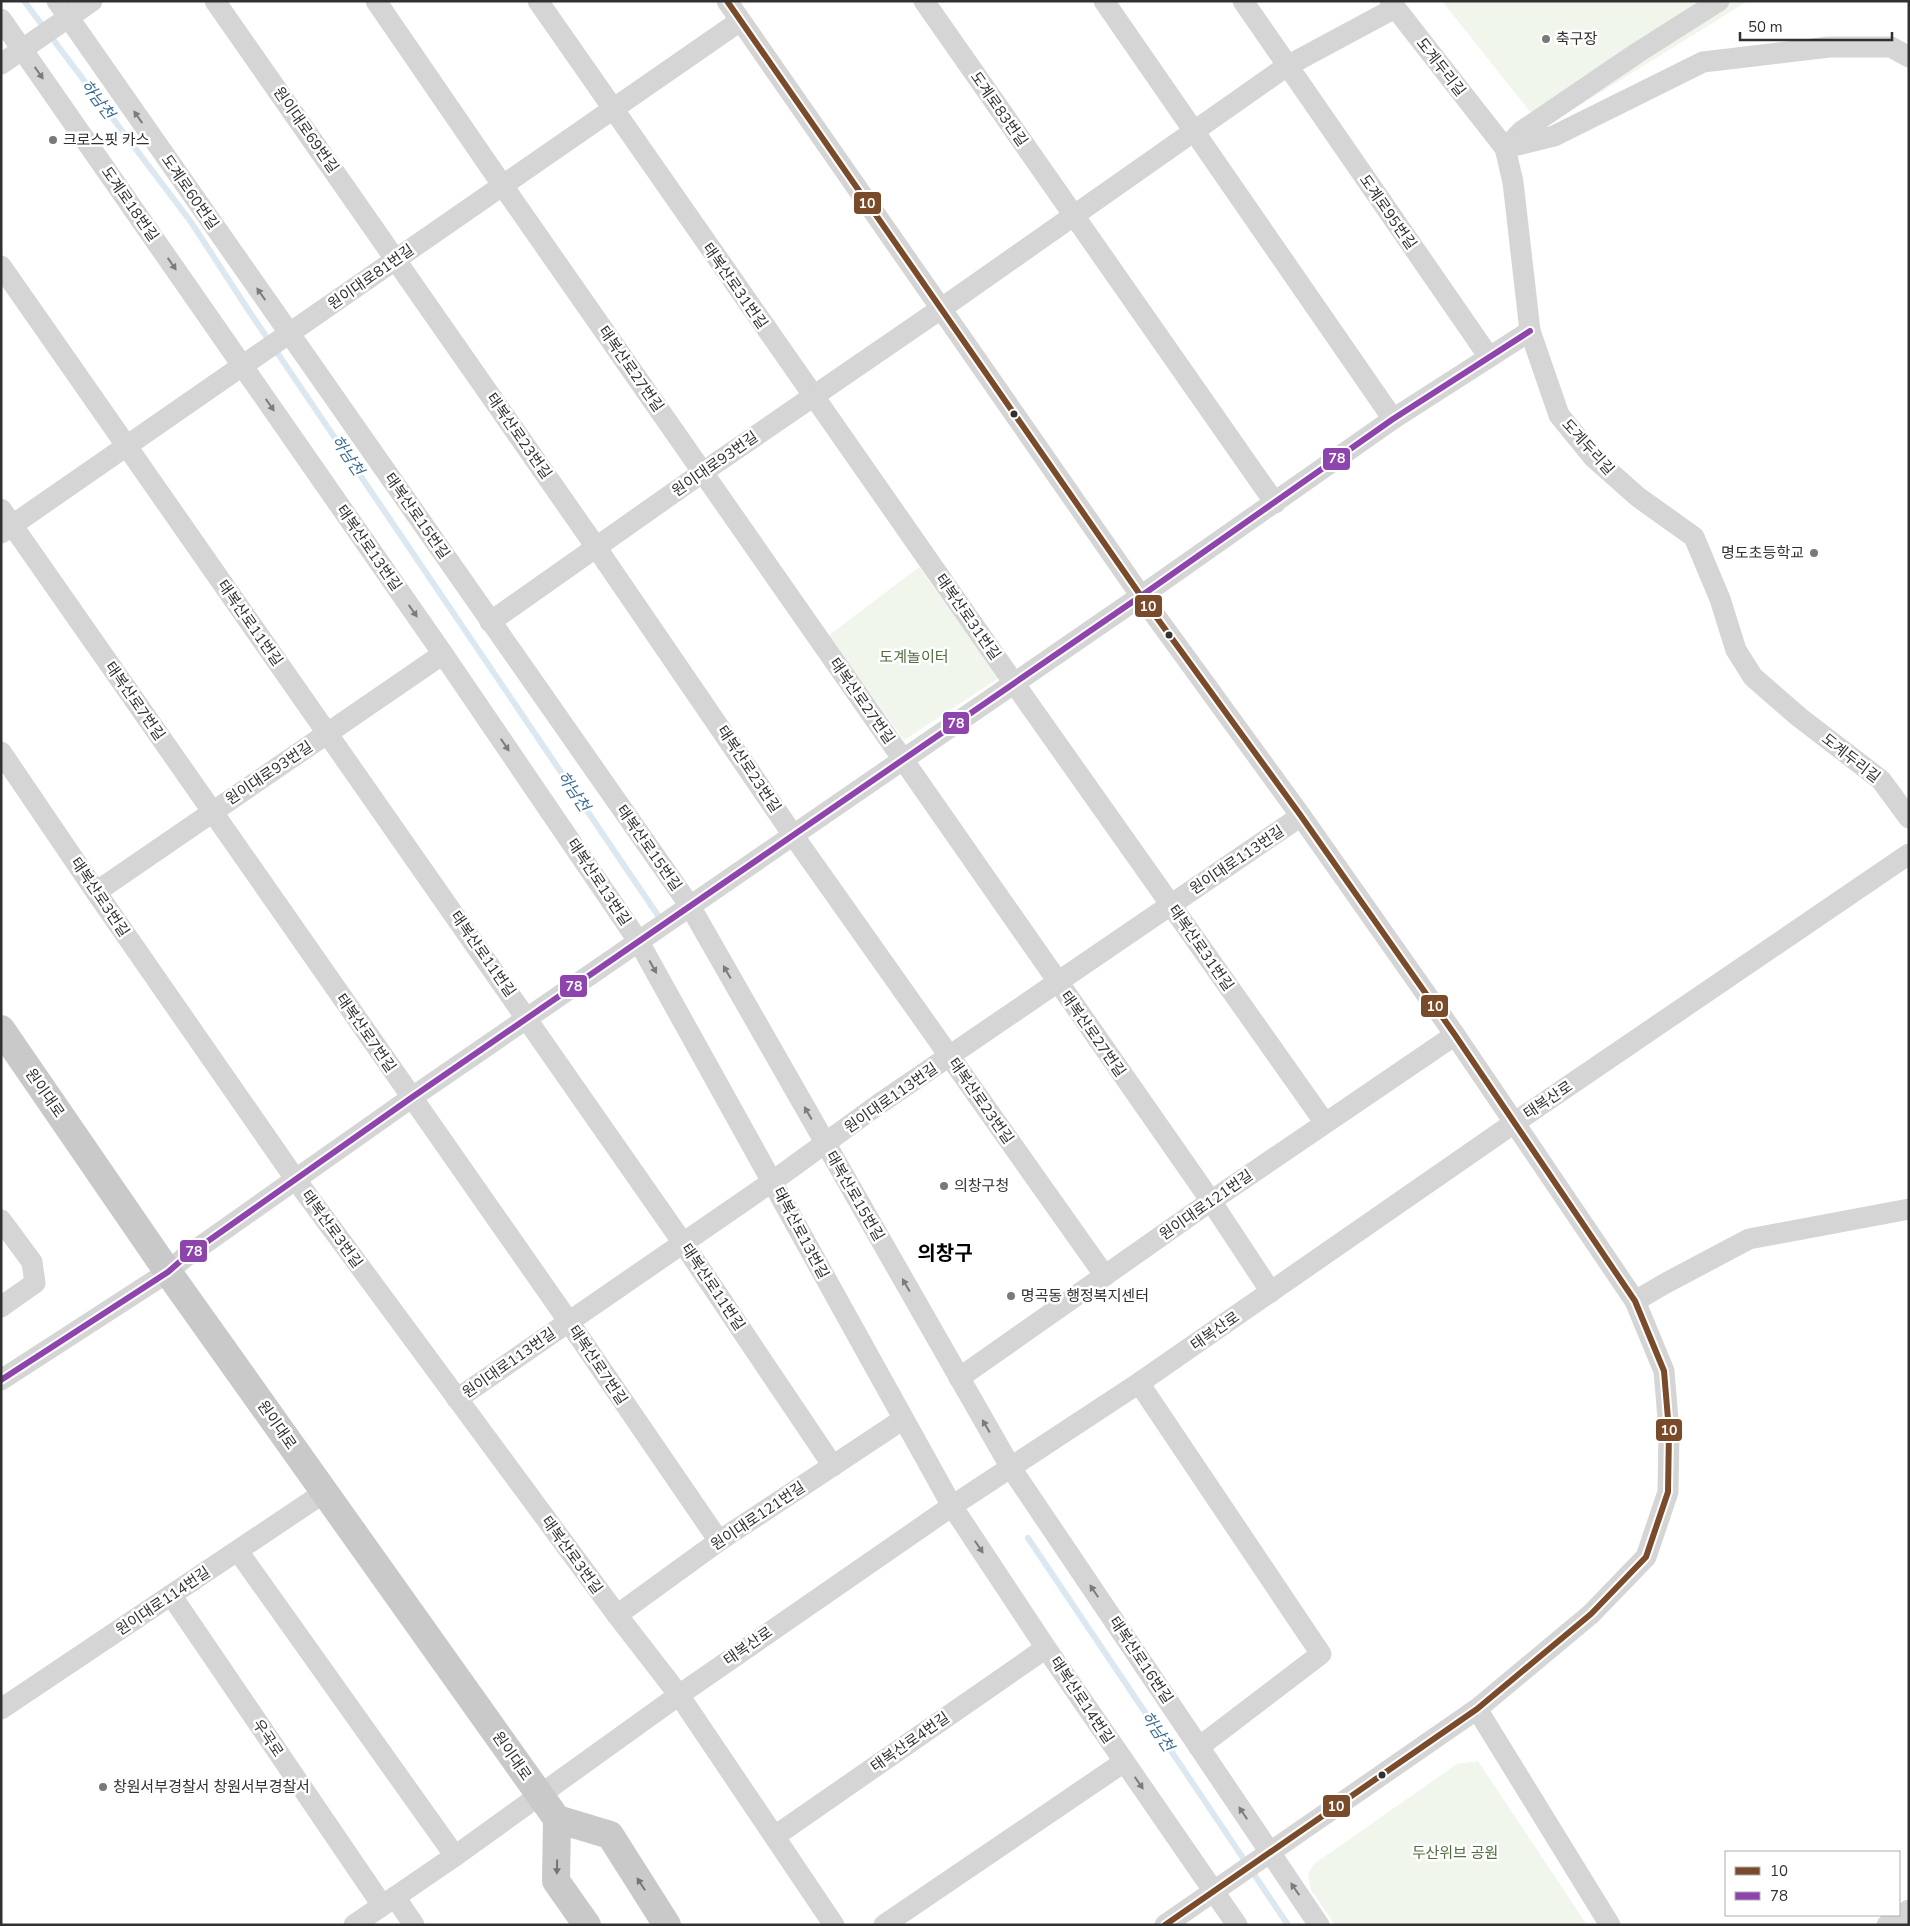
<svg xmlns="http://www.w3.org/2000/svg" width="1910" height="1926" viewBox="0 0 1910 1926" font-family="'Nunito Sans','Noto Sans KR',sans-serif">
<style>
.green{fill:#f1f6ed}
.lines{fill:none;stroke-linecap:round;stroke-linejoin:round}
.stream{stroke:#dbe8f2;stroke-width:6}
.minor{stroke:#d5d5d5;stroke-width:21}
.major{stroke:#c9c9c9;stroke-width:28}
.bus-1-casing{stroke:#fff;stroke-width:10}
.bus-2-casing{stroke:#fff;stroke-width:10}
.bus-1{stroke:#7a4b2a;stroke-width:6}
.bus-2{stroke:#8e44ad;stroke-width:6}
.oneway{fill:#7b7b7b}
.oneway2{fill:#757575}
.poi-dot{fill:#797979;stroke:#fff;stroke-width:2}
.bus-dot{fill:#313131;stroke:#fff;stroke-width:2}
.labels{text-anchor:middle;stroke-width:5;stroke-linejoin:round;paint-order:stroke}
.poi-label{font-size:15px;fill:#313131;stroke:#fff;text-anchor:start}
.street-label{font-size:15px;fill:#313131;stroke:#fff}
.park-label{font-size:15px;fill:#506e3d;stroke:#fff}
.water-label{font-size:16px;font-style:italic;fill:#3c6c95;stroke:#fff}
.district-label{font-size:20px;font-weight:bold;fill:#000;stroke:#fff}
.line-badge{stroke:#fff;stroke-width:2}
.badge-label{font-size:14px;text-anchor:middle;font-weight:bold;fill:#fff}
</style>
<rect width="100%" height="100%" fill="#fff"/>
<g class="green">
<polygon points="1442,1 1748,1 1543,128"/>
<polygon points="919,567 999,678 904,740 828,636"/>
<polygon points="1478,1761 1587,1925 1335,1925 1311,1890 1308,1874 1314,1864 1457,1764"/>
</g>
<g class="lines">
<g class="stream">
<polyline points="24,1 191,222 247,308 659,917"/>
<polyline points="1028,1538 1288,1925"/>
</g>
<g class="minor">
<polyline points="57,1 690,906 1011,1468 1319,1925"/>
<polyline points="215,1 596,547 793,835 1105,1276"/>
<polyline points="376,1 503,186 1211,1201 1271,1292"/>
<polyline points="538,1 1014,683 1325,1123"/>
<polyline points="727,1 1141,596 1301,816 1455,1035 1635,1301 1664,1371 1669,1431 1668,1492 1646,1557 1591,1614 1477,1709 1165,1925"/>
<polyline points="924,1 1275,503"/>
<polyline points="1104,1 1393,419"/>
<polyline points="1243,1 1489,357"/>
<polyline points="1390,1 1505,148 1513,182 1530,331 1559,415 1594,458 1638,497 1694,537 1720,599 1736,650 1753,677 1799,717 1881,780 1909,818"/>
<polyline points="1,19 443,654 639,942 952,1506 1046,1648 1237,1925"/>
<polyline points="1,64 92,1"/>
<polyline points="1507,146 1522,131 1637,53 1719,1"/>
<polyline points="1505,148 1554,136 1703,62 1829,47 1891,47 1909,57"/>
<polyline points="1,266 683,1243 833,1466"/>
<polyline points="1,509 569,1322 719,1541"/>
<polyline points="1,533 740,21"/>
<polyline points="490,622 703,472 942,308 1287,66 1395,8"/>
<polyline points="1,752 96,892 296,1180 617,1615 679,1695 834,1925"/>
<polyline points="96,892 443,654"/>
<polyline points="1,1220 32,1262 35,1283 1,1307"/>
<polyline points="1635,1301 1666,1283 1749,1239 1909,1209"/>
<polyline points="959,1378 1211,1201 1455,1035"/>
<polyline points="1,1380 168,1272 184,1258 411,1098 1141,596 1393,419 1530,331"/>
<polyline points="1139,1383 1321,1654 1199,1747"/>
<polyline points="457,1399 773,1181 879,1104 1301,816"/>
<polyline points="238,1551 455,1856"/>
<polyline points="171,1595 382,1905"/>
<polyline points="617,1615 719,1541 902,1420"/>
<polyline points="1,1709 325,1492"/>
<polyline points="1477,1709 1610,1925"/>
<polyline points="775,1836 1046,1648"/>
<polyline points="395,1897 414,1925"/>
<polyline points="354,1925 455,1856 679,1695 952,1506 1139,1383 1514,1123 1909,854"/>
<polyline points="884,1925 1124,1762"/>
<polyline points="1887,1925 1909,1910"/>
</g>
<g class="major">
<polyline points="1,1029 168,1272 557,1819 610,1835 667,1925"/>
<polyline points="557,1819 556,1881 587,1925"/>
</g>
<defs>
<polyline id="bus-1" points="727,1 1141,596 1301,816 1455,1035 1635,1301 1664,1371 1669,1431 1668,1492 1646,1557 1591,1614 1477,1709 1165,1925"/>
<polyline id="bus-2" points="1,1380 168,1272 184,1258 411,1098 1141,596 1393,419 1530,331"/>
</defs>
<use href="#bus-1" class="bus-1-casing"/>
<use href="#bus-2" class="bus-2-casing"/>
<use href="#bus-1" class="bus-1"/>
<use href="#bus-2" class="bus-2"/>
</g>
<defs><path id="oneway-solid" d="M-6-.8H1V-3.2L6.5 0L1 3.2V.8H-6Z" transform="scale(1.25)"/></defs>
<g class="oneway">
<use href="#oneway-solid" transform="translate(39 73) rotate(55)"/>
<use href="#oneway-solid" transform="translate(138 117) rotate(-125)"/>
<use href="#oneway-solid" transform="translate(172 264) rotate(55)"/>
<use href="#oneway-solid" transform="translate(261 294) rotate(-125)"/>
<use href="#oneway-solid" transform="translate(270 405) rotate(55)"/>
<use href="#oneway-solid" transform="translate(413 611) rotate(55)"/>
<use href="#oneway-solid" transform="translate(505 745) rotate(56)"/>
<use href="#oneway-solid" transform="translate(653 967) rotate(61)"/>
<use href="#oneway-solid" transform="translate(727 972) rotate(-120)"/>
<use href="#oneway-solid" transform="translate(808 1113) rotate(-120)"/>
<use href="#oneway-solid" transform="translate(906 1285) rotate(-120)"/>
<use href="#oneway-solid" transform="translate(986 1426) rotate(-120)"/>
<use href="#oneway-solid" transform="translate(979 1547) rotate(56)"/>
<use href="#oneway-solid" transform="translate(1094 1591) rotate(-124)"/>
<use href="#oneway-solid" transform="translate(1139 1783) rotate(55)"/>
<use href="#oneway-solid" transform="translate(1243 1813) rotate(-124)"/>
<use href="#oneway-solid" transform="translate(1295 1889) rotate(-125)"/>
</g>
<g class="oneway2">
<use href="#oneway-solid" transform="translate(557 1867) rotate(91)"/>
<use href="#oneway-solid" transform="translate(641 1884) rotate(-123)"/>
</g>
<g class="poi-dot">
<circle cx="1546" cy="39" r="5"/>
<circle cx="53" cy="140" r="5"/>
<circle cx="1814" cy="553" r="5"/>
<circle cx="944" cy="1186" r="5"/>
<circle cx="1011" cy="1296" r="5"/>
<circle cx="103" cy="1787" r="5"/>
</g>
<g class="bus-dot">
<circle cx="1014" cy="414" r="4.5"/>
<circle cx="1169" cy="635" r="4.5"/>
<circle cx="1382" cy="1775" r="4.5"/>
</g>
<g class="labels">
<g class="poi-label">
<text x="1556" y="44">축구장</text>
<text x="63" y="145">크로스핏 카스</text>
<text x="1804" y="558" text-anchor="end">명도초등학교</text>
<text x="954" y="1191">의창구청</text>
<text x="1021" y="1301">명곡동 행정복지센터</text>
<text x="113" y="1792">창원서부경찰서 창원서부경찰서</text>
</g>
<g class="street-label">
<text transform="translate(1441 67) rotate(52)" y="5">도계두리길</text>
<text transform="translate(999 109) rotate(55)" y="5">도계로83번길</text>
<text transform="translate(306 130) rotate(55)" y="5">원이대로69번길</text>
<text transform="translate(190 192) rotate(55)" y="5">도계로60번길</text>
<text transform="translate(130 204) rotate(55)" y="5">도계로18번길</text>
<text transform="translate(1388 212) rotate(55)" y="5">도계로95번길</text>
<text transform="translate(371 277) rotate(-35)" y="5">원이대로81번길</text>
<text transform="translate(735 286) rotate(55)" y="5">태복산로31번길</text>
<text transform="translate(631 369) rotate(55)" y="5">태복산로27번길</text>
<text transform="translate(519 436) rotate(55)" y="5">태복산로23번길</text>
<text transform="translate(1588 447) rotate(48)" y="5">도계두리길</text>
<text transform="translate(715 464) rotate(-35)" y="5">원이대로93번길</text>
<text transform="translate(417 516) rotate(55)" y="5">태복산로15번길</text>
<text transform="translate(369 548) rotate(55)" y="5">태복산로13번길</text>
<text transform="translate(968 617) rotate(55)" y="5">태복산로31번길</text>
<text transform="translate(250 623) rotate(55)" y="5">태복산로11번길</text>
<text transform="translate(135 701) rotate(55)" y="5">태복산로7번길</text>
<text transform="translate(862 701) rotate(55)" y="5">태복산로27번길</text>
<text transform="translate(1851 758) rotate(38)" y="5">도계두리길</text>
<text transform="translate(749 769) rotate(56)" y="5">태복산로23번길</text>
<text transform="translate(269 773) rotate(-34)" y="5">원이대로93번길</text>
<text transform="translate(649 848) rotate(55)" y="5">태복산로15번길</text>
<text transform="translate(1237 860) rotate(-34)" y="5">원이대로113번길</text>
<text transform="translate(599 882) rotate(56)" y="5">태복산로13번길</text>
<text transform="translate(100 897) rotate(56)" y="5">태복산로3번길</text>
<text transform="translate(1201 948) rotate(55)" y="5">태복산로31번길</text>
<text transform="translate(483 954) rotate(55)" y="5">태복산로11번길</text>
<text transform="translate(366 1033) rotate(55)" y="5">태복산로7번길</text>
<text transform="translate(1093 1034) rotate(55)" y="5">태복산로27번길</text>
<text transform="translate(45 1093) rotate(55)" y="5">원이대로</text>
<text transform="translate(891 1098) rotate(-35)" y="5">원이대로113번길</text>
<text transform="translate(1548 1100) rotate(-34)" y="5">태복산로</text>
<text transform="translate(981 1101) rotate(55)" y="5">태복산로23번길</text>
<text transform="translate(855 1196) rotate(60)" y="5">태복산로15번길</text>
<text transform="translate(1206 1205) rotate(-35)" y="5">원이대로121번길</text>
<text transform="translate(332 1229) rotate(54)" y="5">태복산로3번길</text>
<text transform="translate(801 1233) rotate(62)" y="5">태복산로13번길</text>
<text transform="translate(713 1287) rotate(56)" y="5">태복산로11번길</text>
<text transform="translate(1215 1331) rotate(-35)" y="5">태복산로</text>
<text transform="translate(509 1363) rotate(-35)" y="5">원이대로113번길</text>
<text transform="translate(598 1365) rotate(56)" y="5">태복산로7번길</text>
<text transform="translate(277 1425) rotate(55)" y="5">원이대로</text>
<text transform="translate(758 1516) rotate(-34)" y="5">원이대로121번길</text>
<text transform="translate(572 1555) rotate(54)" y="5">태복산로3번길</text>
<text transform="translate(163 1601) rotate(-34)" y="5">원이대로114번길</text>
<text transform="translate(748 1646) rotate(-35)" y="5">태복산로</text>
<text transform="translate(1141 1660) rotate(56)" y="5">태복산로16번길</text>
<text transform="translate(1082 1700) rotate(56)" y="5">태복산로14번길</text>
<text transform="translate(268 1738) rotate(56)" y="5">우곡로</text>
<text transform="translate(910 1742) rotate(-35)" y="5">태복산로4번길</text>
<text transform="translate(512 1756) rotate(55)" y="5">원이대로</text>
</g>
<g class="park-label">
<text x="914" y="662">도계놀이터</text>
<text x="1455" y="1858">두산위브 공원</text>
</g>
<g class="water-label">
<text transform="translate(98 99) rotate(53)" y="6">하남천</text>
<text transform="translate(348 455) rotate(56)" y="6">하남천</text>
<text transform="translate(574 791) rotate(56)" y="6">하남천</text>
<text transform="translate(1158 1731) rotate(56)" y="6">하남천</text>
</g>
<g class="district-label">
<text x="945" y="1260">의창구</text>
</g>
</g>
<g class="line-badge">
<rect x="853" y="191" width="29" height="24" rx="5" fill="#7a4b2a"/>
<rect x="1322" y="447" width="29" height="24" rx="5" fill="#8e44ad"/>
<rect x="1134" y="594" width="29" height="24" rx="5" fill="#7a4b2a"/>
<rect x="942" y="711" width="28" height="24" rx="5" fill="#8e44ad"/>
<rect x="559" y="974" width="29" height="24" rx="5" fill="#8e44ad"/>
<rect x="1420" y="994" width="29" height="24" rx="5" fill="#7a4b2a"/>
<rect x="179" y="1239" width="29" height="24" rx="5" fill="#8e44ad"/>
<rect x="1655" y="1418" width="28" height="24" rx="5" fill="#7a4b2a"/>
<rect x="1322" y="1794" width="29" height="24" rx="5" fill="#7a4b2a"/>
</g>
<g class="badge-label">
<text x="867" y="208">10</text>
<text x="1337" y="463">78</text>
<text x="1148" y="611">10</text>
<text x="956" y="728">78</text>
<text x="574" y="991">78</text>
<text x="1435" y="1011">10</text>
<text x="194" y="1256">78</text>
<text x="1669" y="1435">10</text>
<text x="1336" y="1811">10</text>
</g>
<rect width="1910" height="1926" fill="none" stroke="#313131" stroke-width="5"/>
<rect x="1725" y="1851" width="175" height="65" fill="#ffffff" stroke="#adadad"/>
<rect x="1735" y="1867" width="25" height="8" fill="#7a4b2a" stroke="#adadad"/>
<text x="1770" y="1876" font-size="15" fill="#313131">10</text>
<rect x="1735" y="1892" width="25" height="8" fill="#8e44ad" stroke="#adadad"/>
<text x="1770" y="1901" font-size="15" fill="#313131">78</text>
<path d="M1740 32v8h152v-8" fill="none" stroke="#313131" stroke-width="2.5"/>
<text x="1748" y="32" font-size="15" fill="#313131" stroke="#ffffff" stroke-width="4" paint-order="stroke">50 m</text>
</svg>
